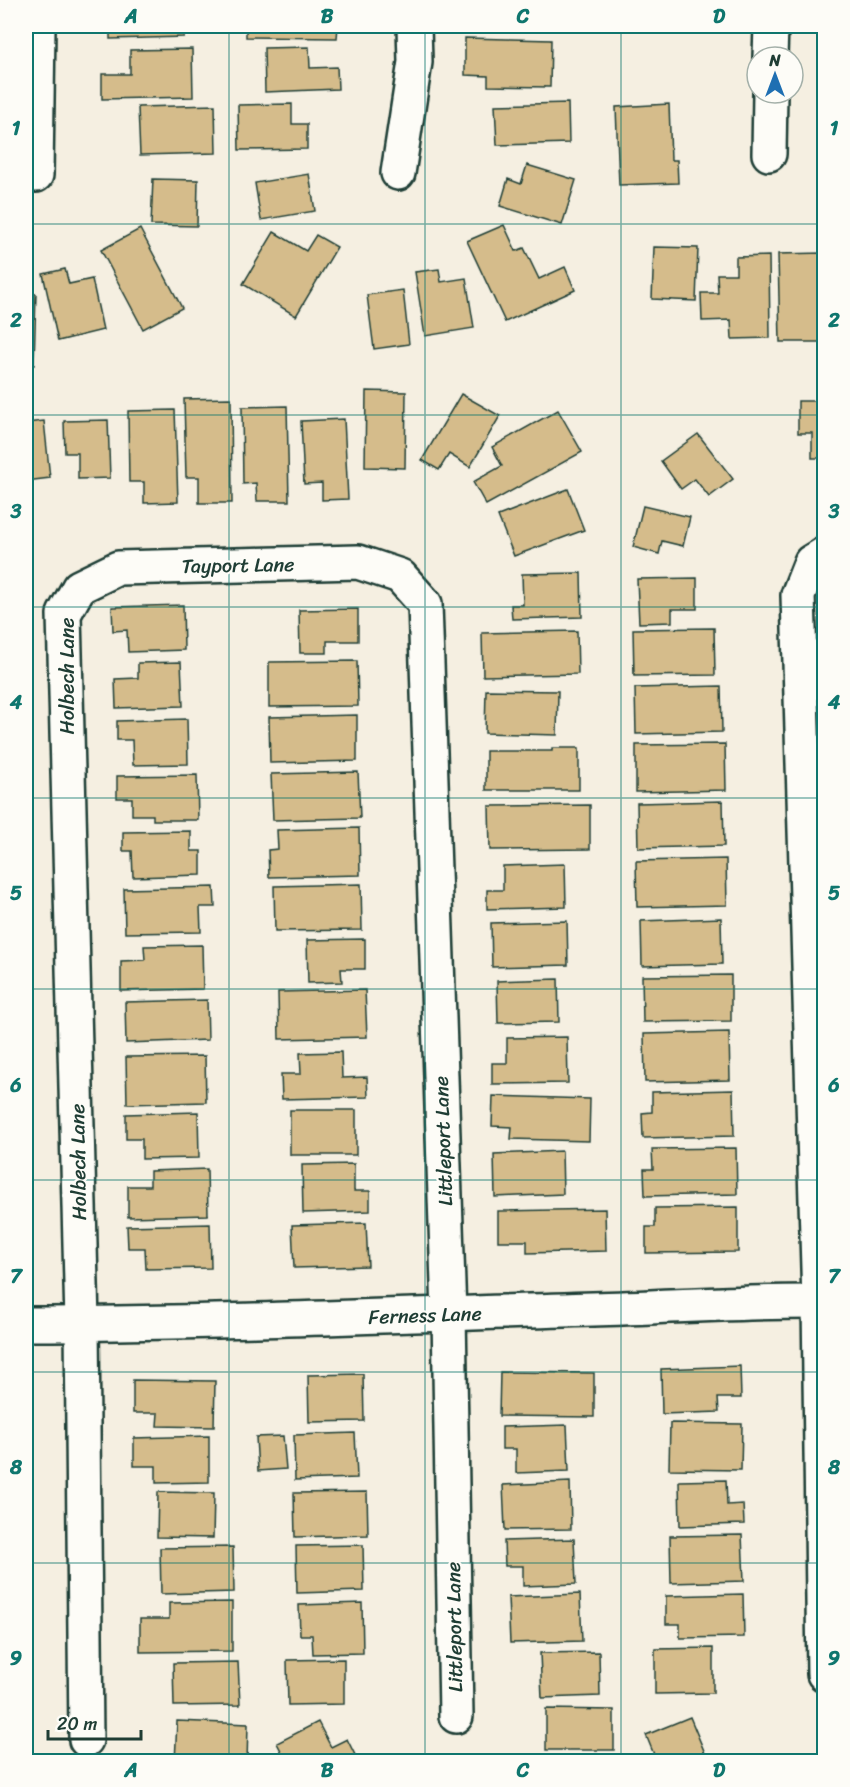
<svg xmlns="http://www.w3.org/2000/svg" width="850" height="1787" viewBox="0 0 850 1787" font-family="Sriracha,sans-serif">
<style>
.building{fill:#d5bc8b;stroke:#1f3d34;stroke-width:1.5}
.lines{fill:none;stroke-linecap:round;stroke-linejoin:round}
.minor-casing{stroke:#1f3d34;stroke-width:38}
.minor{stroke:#fdfcf7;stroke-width:33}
.grid{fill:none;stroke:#0f766e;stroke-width:1.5;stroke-opacity:0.55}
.labels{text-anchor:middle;stroke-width:4.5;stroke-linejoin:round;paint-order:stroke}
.street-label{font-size:20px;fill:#1f3d34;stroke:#fdfcf7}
.neatline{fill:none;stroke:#0f766e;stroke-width:2}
.grid-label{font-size:20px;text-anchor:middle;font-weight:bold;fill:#0f766e}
</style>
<rect width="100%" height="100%" fill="#f5efe1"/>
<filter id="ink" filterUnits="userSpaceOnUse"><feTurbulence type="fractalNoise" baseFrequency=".0167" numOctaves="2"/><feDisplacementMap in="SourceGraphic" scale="12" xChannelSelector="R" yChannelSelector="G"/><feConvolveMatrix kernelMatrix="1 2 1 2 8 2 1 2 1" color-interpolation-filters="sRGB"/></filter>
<g filter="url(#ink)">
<g class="building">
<polygon points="110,26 184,26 184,37 110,39"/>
<polygon points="246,26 338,26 337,38 246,37"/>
<polygon points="463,26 524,26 524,27 463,29"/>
<polygon points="637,26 695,26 637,28"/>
<polygon points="465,38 551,40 550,87 488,86 488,76 465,75"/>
<polygon points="309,47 310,68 337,67 338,89 265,92 264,48"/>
<polygon points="192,49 193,97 102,99 102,74 130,74 130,50"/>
<polygon points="568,103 569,143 497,145 495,105"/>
<polygon points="292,104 292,124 307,124 307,149 239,150 238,105"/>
<polygon points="669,104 671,160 677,160 678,183 619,185 616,107"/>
<polygon points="215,105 216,153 140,155 138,107"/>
<polygon points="527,165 576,180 562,225 500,206 508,179 521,184"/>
<polygon points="309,174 315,211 261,220 255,183"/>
<polygon points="153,179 198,180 197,226 151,225"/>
<polygon points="504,225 516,251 524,248 539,279 565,267 575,290 505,322 467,241"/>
<polygon points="140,229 182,308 143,329 101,250"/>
<polygon points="274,232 306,251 316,235 337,247 296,316 243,284"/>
<polygon points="654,247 698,248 696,301 652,299"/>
<polygon points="823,253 824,342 780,342 778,254"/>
<polygon points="769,256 770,338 732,339 731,320 702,321 701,293 718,293 717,274 736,274 736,257"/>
<polygon points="65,269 69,284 92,279 103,330 58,341 43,274"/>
<polygon points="439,269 441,282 466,278 474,328 425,336 415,272"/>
<polygon points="403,290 409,344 374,349 367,295"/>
<polygon points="26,293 36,294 34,365 26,365"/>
<polygon points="366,391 406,392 405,468 365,467"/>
<polygon points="461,394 500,416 470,467 449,454 439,470 422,460"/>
<polygon points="231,398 232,503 199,503 199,477 186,477 184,399"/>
<polygon points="798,401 824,401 824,458 812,458 812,433 798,433"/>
<polygon points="287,406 289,501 257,501 256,483 243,484 242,407"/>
<polygon points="175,410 178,502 144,503 144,482 129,482 128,411"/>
<polygon points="558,410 582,452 486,505 473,482 502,466 492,447"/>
<polygon points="344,419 348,499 322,500 322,483 304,484 301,421"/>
<polygon points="108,420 110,478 78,479 78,453 65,453 64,421"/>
<polygon points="44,421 50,478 26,481 26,423"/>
<polygon points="698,434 733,479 709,497 695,479 681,489 661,461"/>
<polygon points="568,489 584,530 514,556 498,516"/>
<polygon points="643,506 690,517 683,546 662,541 659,554 633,547"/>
<polygon points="581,573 582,617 512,619 511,605 523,605 522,574"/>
<polygon points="697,578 697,609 672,609 672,622 639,623 637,579"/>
<polygon points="183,605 184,650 128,652 127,630 113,631 112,607"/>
<polygon points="358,609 358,641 327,641 327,653 300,653 299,610"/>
<polygon points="714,628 715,675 634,676 633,629"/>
<polygon points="577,631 578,674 483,676 482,633"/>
<polygon points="357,661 358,706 269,707 269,662"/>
<polygon points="181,662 183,706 116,708 115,679 138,678 138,663"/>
<polygon points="721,686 722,732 636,734 635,688"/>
<polygon points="486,690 558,691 557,735 485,733"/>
<polygon points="357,715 357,761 270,763 269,717"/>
<polygon points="187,719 188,764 133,765 132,740 117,740 117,721"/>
<polygon points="725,744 726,790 636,792 636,745"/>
<polygon points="552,748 579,748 579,790 486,790 486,751 552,751"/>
<polygon points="358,772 360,818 273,820 271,774"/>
<polygon points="197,775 198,820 153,820 153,815 132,815 132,798 117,798 117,776"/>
<polygon points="723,801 724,846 638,848 637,803"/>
<polygon points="590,805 590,849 490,850 489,806"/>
<polygon points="359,828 360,875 269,877 268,850 278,849 277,830"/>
<polygon points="191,831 191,851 201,851 201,875 133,877 132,851 123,851 123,832"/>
<polygon points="726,859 727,905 637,907 636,861"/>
<polygon points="565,864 566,907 487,909 487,890 503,890 503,866"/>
<polygon points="361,884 362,930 275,931 274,886"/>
<polygon points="214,887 215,907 200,907 201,932 125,933 124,889"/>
<polygon points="721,918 722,964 642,966 641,921"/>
<polygon points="567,921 568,965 492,967 491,923"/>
<polygon points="365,939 365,969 341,969 342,982 308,983 307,940"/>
<polygon points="202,945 203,989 121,991 121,961 145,960 144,946"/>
<polygon points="731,975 731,1021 643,1022 642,976"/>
<polygon points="558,979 559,1022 498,1023 497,981"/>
<polygon points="365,990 367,1037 279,1039 278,992"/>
<polygon points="207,1000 208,1040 126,1043 125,1002"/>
<polygon points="729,1032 730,1080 645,1082 644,1034"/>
<polygon points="567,1037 568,1083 492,1084 492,1063 507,1063 507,1038"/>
<polygon points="341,1052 342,1078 367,1077 368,1097 282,1099 281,1074 301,1074 300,1053"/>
<polygon points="205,1056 206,1102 127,1104 126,1057"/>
<polygon points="733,1090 734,1136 643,1138 642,1113 652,1112 652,1092"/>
<polygon points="493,1096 590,1099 589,1141 511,1139 512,1127 492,1126"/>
<rect x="290" y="1110" width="66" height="45"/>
<polygon points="198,1112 199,1158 142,1159 142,1139 126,1139 126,1114"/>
<polygon points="736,1148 737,1194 645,1196 644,1169 653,1169 652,1149"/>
<polygon points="562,1151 563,1194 495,1197 494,1154"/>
<polygon points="354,1164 354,1191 370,1191 370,1211 303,1213 302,1165"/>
<polygon points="207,1169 208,1215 128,1217 128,1186 150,1186 150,1171"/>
<polygon points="738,1207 738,1252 646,1253 646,1227 655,1227 655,1208"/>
<polygon points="605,1209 606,1251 527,1253 527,1241 498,1241 498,1211"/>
<polygon points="366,1223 368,1266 294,1268 292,1225"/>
<polygon points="210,1224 211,1268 146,1269 145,1248 128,1248 127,1226"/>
<polygon points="740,1366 741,1398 718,1398 719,1412 662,1414 661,1369"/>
<polygon points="500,1372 594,1373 594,1417 499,1416"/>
<polygon points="363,1374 364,1421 309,1422 308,1375"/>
<polygon points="133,1380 215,1381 214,1427 157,1426 158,1413 133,1413"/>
<polygon points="670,1423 742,1424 741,1470 669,1469"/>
<polygon points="567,1425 569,1471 516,1473 516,1449 502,1449 502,1427"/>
<polygon points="355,1433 357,1478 295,1480 294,1435"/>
<polygon points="209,1436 209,1482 156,1483 156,1466 134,1466 134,1438"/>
<polygon points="283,1436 286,1469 258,1471 256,1437"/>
<polygon points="726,1480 727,1505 743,1504 744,1524 680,1526 679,1481"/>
<polygon points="570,1482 571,1529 505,1530 503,1485"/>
<polygon points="158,1492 214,1493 213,1538 157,1537"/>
<polygon points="367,1492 368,1535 295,1537 294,1493"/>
<polygon points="742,1535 744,1581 671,1583 670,1536"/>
<polygon points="574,1539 576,1584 523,1586 523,1566 505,1566 504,1541"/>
<polygon points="363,1545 364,1591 297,1593 296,1546"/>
<polygon points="233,1547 234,1592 161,1594 160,1548"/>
<polygon points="580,1594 582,1641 510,1643 508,1597"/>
<polygon points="743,1594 744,1637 680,1638 680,1624 666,1624 666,1596"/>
<polygon points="232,1602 232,1651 140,1652 140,1619 169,1619 169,1603"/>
<polygon points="362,1603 363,1653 313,1654 312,1635 300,1635 299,1605"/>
<polygon points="713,1648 713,1693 655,1694 655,1649"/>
<polygon points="599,1652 600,1696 542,1698 540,1653"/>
<polygon points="344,1659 344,1704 288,1705 287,1660"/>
<polygon points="238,1662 240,1705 174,1706 173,1663"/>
<polygon points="546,1709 614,1710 614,1750 546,1750"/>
<polygon points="690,1717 707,1758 699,1762 657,1762 646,1735"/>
<polygon points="177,1721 248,1724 247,1762 175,1762"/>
<polygon points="318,1722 331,1747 347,1739 355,1755 342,1762 287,1762 277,1743"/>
</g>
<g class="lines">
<defs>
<g id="minor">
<polyline points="770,57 771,26"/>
<polyline points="769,154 770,93"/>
<polyline points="398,173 415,62 414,26"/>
<polyline points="36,175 38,26"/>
<polyline points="824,554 811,562 798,595 819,1302 824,1674"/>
<path d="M26 1324C215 1323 404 1315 593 1309 670 1307 748 1301 824 1302"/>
<polyline points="86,1740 82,1323 64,614 79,587 118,568 358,562 400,576 425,604 449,1314 456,1716"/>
</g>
</defs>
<use href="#minor" class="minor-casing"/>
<use href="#minor" class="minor"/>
</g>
</g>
<path class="grid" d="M229 26V1762M425 26V1762M621 26V1762M26 224H824M26 415H824M26 607H824M26 798H824M26 989H824M26 1180H824M26 1372H824M26 1563H824"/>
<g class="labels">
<g class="street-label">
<text transform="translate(238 565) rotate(-1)" y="7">Tayport Lane</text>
<text transform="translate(67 676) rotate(-90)" y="7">Holbech Lane</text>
<text transform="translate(443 1141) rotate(-92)" y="7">Littleport Lane</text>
<text transform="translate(78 1162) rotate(-91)" y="7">Holbech Lane</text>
<text transform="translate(425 1315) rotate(-2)" y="7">Ferness Lane</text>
<text transform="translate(454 1627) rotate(-91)" y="7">Littleport Lane</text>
</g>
</g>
<rect width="850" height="1787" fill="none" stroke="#fdfcf7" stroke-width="66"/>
<g transform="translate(775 75)"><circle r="28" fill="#fdfcf7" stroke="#a4b0a9" stroke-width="1.5"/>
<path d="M0-4.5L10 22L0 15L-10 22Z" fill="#1f6fb2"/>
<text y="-9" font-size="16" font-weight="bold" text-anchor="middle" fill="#1f3d34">N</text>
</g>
<path d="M48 1730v9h93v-9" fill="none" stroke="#1f3d34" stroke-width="3"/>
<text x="57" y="1730" font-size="18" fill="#1f3d34" stroke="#fdfcf7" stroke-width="4.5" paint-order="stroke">20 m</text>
<rect x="33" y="33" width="784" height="1721" class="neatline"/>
<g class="grid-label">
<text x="131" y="23">A</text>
<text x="327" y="23">B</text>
<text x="523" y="23">C</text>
<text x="719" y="23">D</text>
<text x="16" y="135">1</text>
<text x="834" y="135">1</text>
<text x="16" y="327">2</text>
<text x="834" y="327">2</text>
<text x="16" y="518">3</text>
<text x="834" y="518">3</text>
<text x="16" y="709">4</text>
<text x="834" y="709">4</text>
<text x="16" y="900">5</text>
<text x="834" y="900">5</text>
<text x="16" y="1092">6</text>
<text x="834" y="1092">6</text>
<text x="16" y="1283">7</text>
<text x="834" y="1283">7</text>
<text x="16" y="1474">8</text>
<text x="834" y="1474">8</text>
<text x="16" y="1665">9</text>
<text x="834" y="1665">9</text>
<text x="131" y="1777">A</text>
<text x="327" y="1777">B</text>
<text x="523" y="1777">C</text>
<text x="719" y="1777">D</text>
</g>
</svg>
